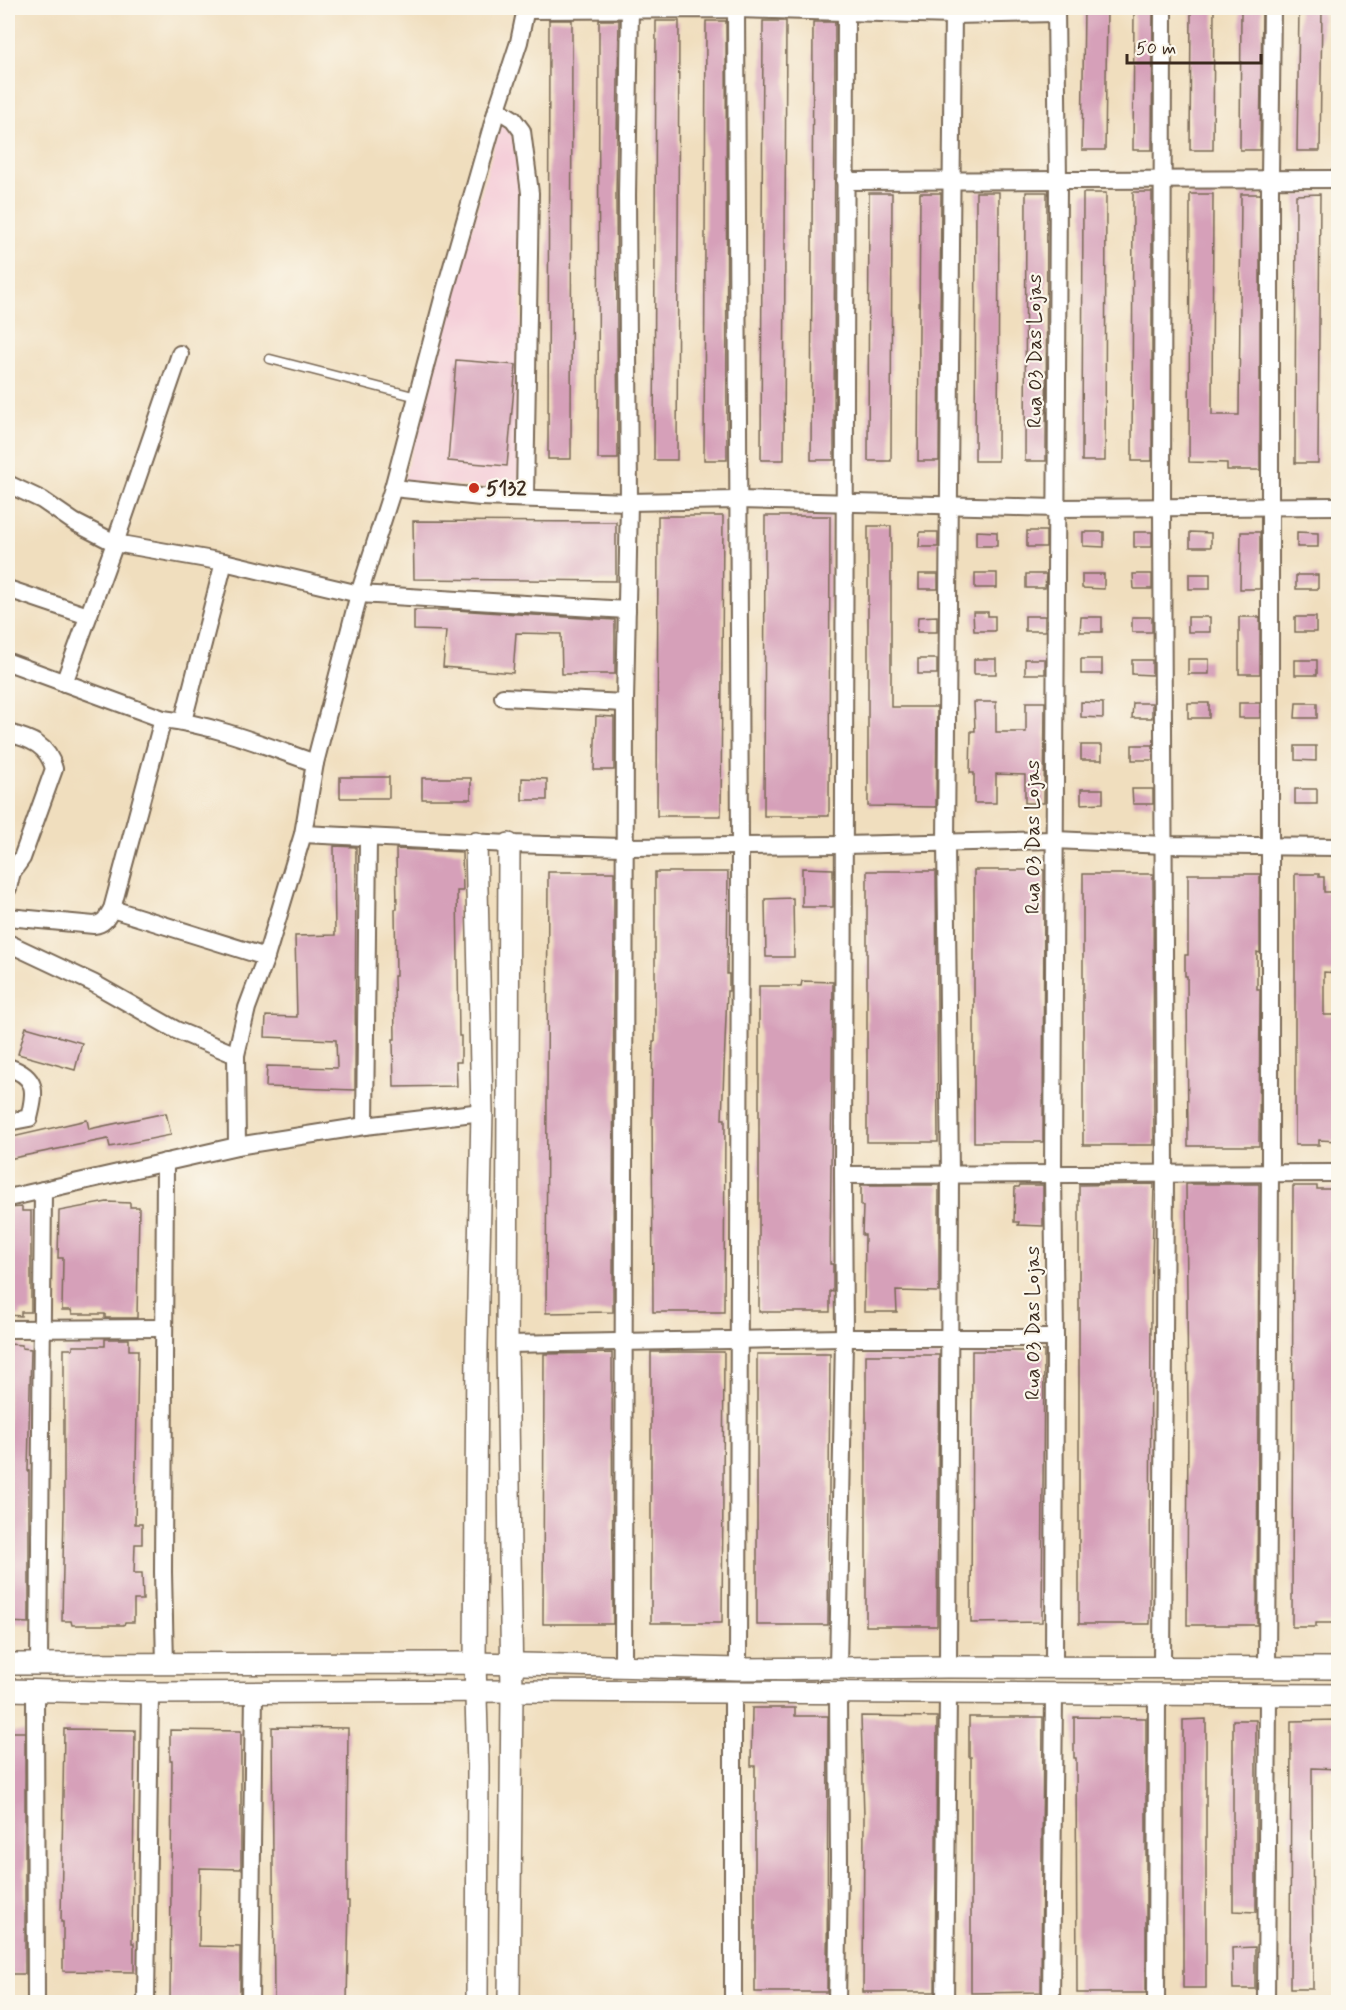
<svg xmlns="http://www.w3.org/2000/svg" width="1346" height="2010" viewBox="0 0 1346 2010" font-family="Mynerve,sans-serif">
<style>
.built{fill:#f5cfd9}
.building{fill:#d6a0b9}
.lines{fill:none;stroke-linecap:round;stroke-linejoin:round}
.service-casing{stroke:#7a6956;stroke-width:11}
.minor-casing{stroke:#7a6956;stroke-width:20}
.tertiary-casing{stroke:#7a6956;stroke-width:24}
.service{stroke:#fff;stroke-width:8}
.minor{stroke:#fff;stroke-width:16}
.tertiary{stroke:#fff;stroke-width:21}
.poi-dot{fill:#c8321e;stroke:#fbf7ec;stroke-width:2}
.labels{text-anchor:middle;stroke-width:4.5;stroke-linejoin:round;paint-order:stroke}
.street-label{font-size:21px;fill:#3b2a1e;stroke:#fbf7ec}
.poi-label{font-size:21px;font-weight:bold;fill:#3b2a1e;stroke:#fbf7ec;text-anchor:start}
</style>
<rect width="100%" height="100%" fill="#fbf7ec"/>
<filter id="ink" filterUnits="userSpaceOnUse"><feTurbulence type="fractalNoise" baseFrequency=".0167" numOctaves="2"/><feDisplacementMap in="SourceGraphic" scale="12" xChannelSelector="R" yChannelSelector="G"/><feConvolveMatrix kernelMatrix="1 2 1 2 8 2 1 2 1" color-interpolation-filters="sRGB"/></filter>
<filter id="wash" filterUnits="userSpaceOnUse"><feTurbulence type="fractalNoise" baseFrequency=".008" numOctaves="4" result="noise"/><feDisplacementMap in="SourceGraphic" scale="24" xChannelSelector="R" yChannelSelector="G"/><feGaussianBlur stdDeviation="1.35" result="paint"/><feColorMatrix in="noise" values="0 0 0 0 0 0 0 0 0 0 0 0 0 0 0 0 0 1.4 0 .05"/><feComposite in="paint" operator="in"/></filter>
<g filter="url(#wash)">
<rect width="100%" height="100%" fill="#f0debe"/>
<polygon class="built" points="501,120 513,137 522,181 519,490 403,482"/>
<g id="blocks">
<g class="building">
<polygon points="1084,8 1107,8 1105,150 1082,150"/>
<polygon points="1134,8 1153,8 1152,150 1133,150"/>
<polygon points="1191,8 1214,8 1213,150 1190,150"/>
<polygon points="1241,8 1262,8 1260,150 1240,150"/>
<polygon points="1299,8 1322,8 1320,151 1297,151"/>
<polygon points="549,20 572,20 571,459 548,459"/>
<polygon points="599,20 619,20 616,195 618,459 598,459"/>
<polygon points="656,21 679,21 677,460 654,460"/>
<polygon points="706,21 726,21 727,460 704,460"/>
<polygon points="763,21 786,21 784,460 761,460"/>
<polygon points="813,22 835,22 834,460 811,460"/>
<polygon points="976,192 999,192 998,461 975,461"/>
<polygon points="1026,192 1047,192 1046,461 1025,461"/>
<polygon points="1133,192 1152,192 1152,461 1132,461"/>
<polygon points="869,193 892,193 891,461 868,461"/>
<polygon points="920,193 941,193 939,461 918,461"/>
<polygon points="1083,193 1106,193 1105,461 1082,461"/>
<polygon points="1190,194 1213,194 1212,415 1239,415 1241,194 1260,194 1260,470 1227,470 1227,463 1189,462"/>
<polygon points="1320,194 1318,463 1295,463 1296,195"/>
<polygon points="456,360 516,365 507,466 448,461"/>
<polygon points="658,516 723,516 721,816 657,816"/>
<polygon points="765,516 830,516 829,816 764,816"/>
<polygon points="413,521 616,522 616,581 414,579"/>
<polygon points="868,526 891,526 891,707 937,707 936,807 868,806"/>
<polygon points="976,531 997,532 997,546 976,546"/>
<rect x="1027" y="531" width="19" height="16"/>
<polygon points="920,532 938,532 938,547 919,547"/>
<polygon points="1083,532 1104,532 1104,547 1083,546"/>
<rect x="1134" y="532" width="18" height="15"/>
<polygon points="1190,532 1211,533 1211,547 1190,547"/>
<polygon points="1241,532 1260,532 1260,589 1240,589"/>
<polygon points="1297,532 1318,533 1318,547 1297,547"/>
<rect x="975" y="573" width="22" height="15"/>
<rect x="919" y="574" width="19" height="15"/>
<polygon points="1026,574 1046,574 1045,588 1026,588"/>
<polygon points="1082,574 1104,574 1104,589 1082,588"/>
<polygon points="1133,574 1152,574 1152,589 1134,589"/>
<rect x="1189" y="574" width="21" height="15"/>
<rect x="1296" y="575" width="22" height="14"/>
<polygon points="414,610 455,610 615,620 615,674 562,674 561,634 516,633 513,673 443,667 446,631 414,630"/>
<polygon points="973,612 988,612 988,616 995,616 995,631 974,631"/>
<polygon points="937,616 937,632 917,632 918,617"/>
<rect x="1025" y="616" width="20" height="15"/>
<polygon points="1081,617 1102,617 1102,632 1080,632"/>
<rect x="1132" y="617" width="20" height="15"/>
<rect x="1188" y="617" width="22" height="15"/>
<rect x="1239" y="617" width="21" height="57"/>
<rect x="1295" y="617" width="21" height="15"/>
<rect x="918" y="659" width="19" height="15"/>
<rect x="974" y="659" width="22" height="15"/>
<rect x="1025" y="659" width="20" height="15"/>
<rect x="1081" y="659" width="21" height="15"/>
<rect x="1188" y="659" width="21" height="15"/>
<polygon points="1132,660 1152,660 1152,675 1132,674"/>
<rect x="1295" y="660" width="22" height="15"/>
<polygon points="974,702 996,702 996,732 1026,732 1026,702 1045,702 1044,803 1025,803 1025,775 996,774 996,803 974,803 974,773 970,773 971,731 975,731"/>
<polygon points="1081,702 1103,703 1103,718 1081,717"/>
<polygon points="1133,703 1152,703 1152,718 1132,718"/>
<rect x="1188" y="703" width="21" height="15"/>
<rect x="1239" y="703" width="21" height="15"/>
<polygon points="1296,703 1317,703 1317,718 1295,718"/>
<polygon points="596,716 614,717 614,770 594,770"/>
<rect x="1081" y="745" width="21" height="15"/>
<rect x="1132" y="745" width="21" height="15"/>
<polygon points="1295,746 1316,746 1316,761 1295,760"/>
<rect x="340" y="777" width="49" height="21"/>
<rect x="422" y="778" width="49" height="21"/>
<polygon points="522,778 547,779 547,800 522,800"/>
<polygon points="1081,789 1103,789 1103,803 1081,804"/>
<polygon points="1132,789 1153,789 1153,804 1133,804"/>
<rect x="1295" y="789" width="22" height="15"/>
<polygon points="334,846 356,847 355,1090 266,1087 267,1066 337,1068 336,1040 265,1037 266,1016 297,1017 295,936 335,935"/>
<polygon points="396,849 462,852 463,891 457,891 459,1036 461,1036 461,1062 456,1062 457,1086 394,1087 393,1039 395,1039 394,976 396,976 395,909 397,909"/>
<polygon points="802,868 833,869 833,907 802,907"/>
<polygon points="974,870 1044,870 1043,1142 974,1142"/>
<polygon points="867,871 936,871 938,1142 867,1142"/>
<polygon points="548,872 614,872 613,1312 546,1313"/>
<polygon points="655,872 728,872 727,974 729,974 729,991 727,991 722,1119 725,1119 724,1312 653,1312 652,1096 653,1041 655,1041"/>
<polygon points="1083,874 1153,874 1154,1145 1083,1145"/>
<polygon points="1188,874 1260,874 1260,953 1257,952 1257,989 1260,989 1259,1146 1188,1146 1187,976 1185,976 1185,955 1188,955"/>
<polygon points="1295,874 1319,874 1319,877 1324,877 1324,892 1338,892 1338,973 1324,972 1324,1015 1338,1015 1338,1141 1319,1140 1319,1145 1295,1145"/>
<polygon points="793,898 794,957 766,957 765,899"/>
<polygon points="802,981 833,982 830,1264 833,1264 833,1292 830,1291 830,1312 759,1312 759,986 801,986"/>
<polygon points="26,1027 82,1043 75,1070 18,1054"/>
<polygon points="166,1113 171,1135 110,1147 108,1139 8,1159 8,1138 87,1120 89,1129"/>
<polygon points="1154,1184 1151,1300 1150,1624 1079,1624 1079,1185"/>
<polygon points="1186,1184 1259,1184 1257,1625 1187,1625 1188,1411"/>
<polygon points="861,1185 939,1185 939,1292 896,1291 897,1312 864,1312 865,1235 862,1235 863,1206 861,1206"/>
<polygon points="1020,1185 1043,1185 1043,1226 1018,1225 1019,1222 1014,1222 1015,1187 1019,1187"/>
<polygon points="1293,1186 1317,1186 1317,1189 1338,1189 1338,1623 1316,1623 1316,1627 1292,1627"/>
<polygon points="107,1202 130,1203 130,1207 139,1207 137,1318 105,1318 105,1314 72,1314 71,1310 62,1310 63,1258 58,1258 59,1211"/>
<polygon points="22,1207 22,1211 31,1211 31,1312 21,1312 21,1316 8,1315 8,1208"/>
<polygon points="105,1339 129,1339 129,1350 138,1350 135,1524 142,1524 142,1544 135,1544 134,1573 142,1573 143,1600 134,1600 134,1622 125,1622 124,1625 72,1625 71,1621 62,1621 64,1509 64,1349 73,1349 73,1346 105,1346"/>
<polygon points="8,1344 22,1345 22,1348 31,1349 28,1471 29,1471 29,1623 8,1622"/>
<polygon points="972,1351 1044,1351 1042,1622 971,1623"/>
<polygon points="651,1352 724,1352 722,1623 651,1623"/>
<polygon points="612,1353 613,1624 543,1624 544,1354"/>
<polygon points="757,1354 830,1354 828,1625 757,1625"/>
<polygon points="866,1355 939,1355 937,1626 866,1626"/>
<polygon points="752,1708 795,1708 795,1716 828,1716 827,1992 755,1992 755,1766 751,1766"/>
<polygon points="861,1716 937,1717 935,1992 863,1992 864,1816"/>
<polygon points="969,1717 1043,1717 1041,1992 971,1993 971,1757 969,1757"/>
<polygon points="1074,1717 1146,1718 1146,1993 1077,1993 1076,1758 1074,1758"/>
<polygon points="1206,1719 1206,1988 1183,1988 1183,1720"/>
<polygon points="1233,1720 1256,1720 1256,1912 1233,1911"/>
<polygon points="1338,1720 1338,1769 1312,1768 1313,1989 1290,1989 1291,1721"/>
<polygon points="272,1727 348,1728 347,1845 347,1901 349,1901 347,2002 274,2001"/>
<polygon points="64,1729 135,1730 132,1943 134,1943 134,1972 63,1971 63,1922 61,1922"/>
<polygon points="170,1730 241,1731 241,1869 200,1868 199,1946 240,1947 240,2002 170,2002 172,1760 170,1760"/>
<rect x="8" y="1732" width="17" height="242"/>
<polygon points="1255,1947 1255,1989 1233,1989 1232,1948"/>
</g>
</g>
</g>
<g filter="url(#ink)">
<use href="#blocks" fill-opacity="0" stroke="#7a6956" stroke-width="1.5"/>
<g class="lines">
<defs>
<polyline id="service" points="270,359 417,397"/>
<g id="minor">
<polyline points="736,8 740,846 738,1669"/>
<polyline points="526,10 736,9 953,15 1055,13"/>
<polyline points="497,109 513,119 522,131 530,193 525,498"/>
<polyline points="845,181 1338,179"/>
<polyline points="8,484 42,500 74,522 115,543 224,562 359,594 627,610"/>
<polyline points="393,488 481,497 629,502 737,500 1056,508 1338,506"/>
<polyline points="8,589 88,616"/>
<path d="M8 662 163 719C215 725 266 746 315 763"/>
<polyline points="64,683 115,543 180,354"/>
<polyline points="503,697 625,703"/>
<polyline points="183,721 224,562"/>
<path d="M8 733C31 739 48 745 54 769L22 858 12 872 8 888"/>
<polyline points="303,834 509,844 624,847 844,845 1055,840 1164,845 1338,847"/>
<polyline points="112,909 266,957"/>
<path d="M8 917 94 925C105 924 107 917 112 909L163 719"/>
<polyline points="8,943 93,983 176,1030 236,1055"/>
<path d="M8 1067C37 1077 36 1090 29 1118L8 1122"/>
<polyline points="365,1126 368,838"/>
<polyline points="237,1146 365,1126 482,1112"/>
<polyline points="843,1175 1338,1173"/>
<polyline points="8,1198 237,1146 236,1055 247,1008 266,957 303,834 315,763 359,594 393,488 445,291 497,109 519,42 526,8"/>
<polyline points="8,1329 164,1328"/>
<polyline points="507,1344 844,1338 1055,1338"/>
<polyline points="39,1664 43,1190"/>
<polyline points="165,1665 163,1572 165,1162"/>
<polyline points="623,1666 625,703 629,502 627,195 630,8"/>
<polyline points="948,1667 950,1173 946,843 953,8"/>
<polyline points="1054,1667 1055,1338 1053,1173 1058,180 1056,8"/>
<polyline points="1162,1668 1165,1173 1162,507 1163,8"/>
<polyline points="1267,1668 1270,1173 1270,178 1272,8"/>
<polyline points="838,1669 844,1338 843,1175 846,8"/>
<polyline points="35,1690 36,2002"/>
<polyline points="146,2002 150,1693"/>
<polyline points="250,2002 254,1692"/>
<polyline points="733,2002 733,1692"/>
<polyline points="837,2002 839,1864 838,1692"/>
<polyline points="945,2002 948,1693"/>
<polyline points="1051,2002 1054,1694"/>
<polyline points="1156,2002 1157,1693"/>
<polyline points="1266,2002 1268,1695"/>
</g>
<g id="tertiary">
<polyline points="476,843 482,1112 477,1345 475,1663 478,1766 477,2002"/>
<polyline points="509,844 507,1344 512,1691 509,2002"/>
<polyline points="8,1664 475,1663 738,1669 948,1667 1338,1668"/>
<polyline points="8,1690 150,1693 512,1691 1338,1695"/>
</g>
</defs>
<use href="#service" class="service-casing"/>
<use href="#minor" class="minor-casing"/>
<use href="#tertiary" class="tertiary-casing"/>
<use href="#service" class="service"/>
<use href="#minor" class="minor"/>
<use href="#tertiary" class="tertiary"/>
</g>
</g>
<circle class="poi-dot" cx="474" cy="488" r="6"/>
<g class="labels">
<g class="street-label">
<text transform="translate(1034 351) rotate(-90)" y="7">Rua 03 Das Lojas</text>
<text transform="translate(1032 837) rotate(-90)" y="7">Rua 03 Das Lojas</text>
<text transform="translate(1032 1323) rotate(-90)" y="7">Rua 03 Das Lojas</text>
</g>
<g class="poi-label">
<text x="486" y="495">5132</text>
</g>
</g>
<rect width="1346" height="2010" fill="none" stroke="#fbf7ec" stroke-width="30"/>
<path d="M1127 54v9h134v-9" fill="none" stroke="#3b2a1e" stroke-width="3"/>
<text x="1136" y="54" font-size="18" fill="#3b2a1e" stroke="#fbf7ec" stroke-width="4.5" paint-order="stroke">50 m</text>
</svg>
